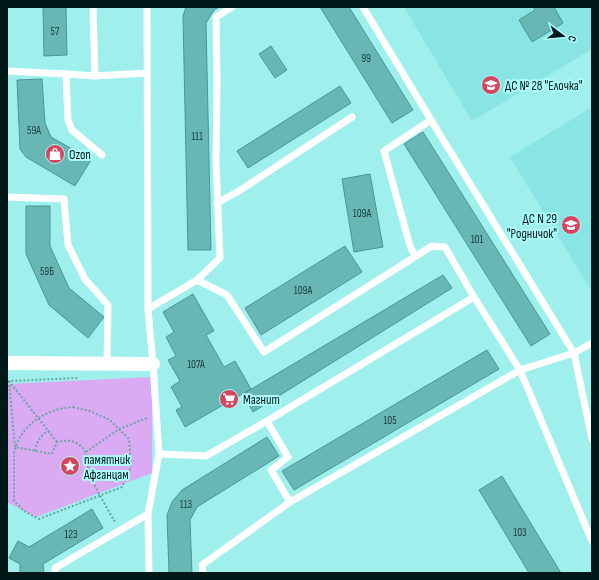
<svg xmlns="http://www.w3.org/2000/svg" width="599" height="580" viewBox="0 0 599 580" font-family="'Sofia Sans Condensed',sans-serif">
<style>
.built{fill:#89e5e4}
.green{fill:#daabf2}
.building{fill:#68b7b5;stroke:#479796}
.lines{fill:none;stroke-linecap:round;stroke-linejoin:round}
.path{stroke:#69a5a4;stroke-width:2;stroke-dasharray:2 2;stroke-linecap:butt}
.lane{stroke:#fff;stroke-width:7}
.street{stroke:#fff;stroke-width:14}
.labels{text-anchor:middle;stroke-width:4;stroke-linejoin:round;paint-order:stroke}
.number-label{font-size:11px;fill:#1b403f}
.poi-label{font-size:13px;fill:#011818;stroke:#acfcfb;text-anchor:start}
</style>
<rect width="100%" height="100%" fill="#9fefed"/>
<g class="built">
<polygon points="404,7 592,7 592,49 472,121"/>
<polygon points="592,107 592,292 510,157"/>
</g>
<polygon class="green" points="152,377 152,473 36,517 7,502 7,384"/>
<g class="building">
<polygon points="43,7 66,7 67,55 44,56"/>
<polygon points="186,7 219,7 214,10 206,23 211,250 188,250 183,16"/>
<polygon points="320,7 349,7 413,110 392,123"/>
<polygon points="533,7 554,7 563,23 532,42 519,20 535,10"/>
<polygon points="271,46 287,70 275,78 259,54"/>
<polygon points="42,79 45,123 51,137 91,160 75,186 26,157 20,149 17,80"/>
<polygon points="340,86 351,103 248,168 237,151"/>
<polygon points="423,132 550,334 531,346 404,144"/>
<polygon points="370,174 383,247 354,252 342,179"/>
<polygon points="26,206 50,206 50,246 69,288 104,317 88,338 49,305 26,254"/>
<polygon points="345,246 362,272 261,335 245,308"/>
<polygon points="443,275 452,288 253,412 243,394"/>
<polygon points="193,294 214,331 206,335 224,367 235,361 251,389 185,427 176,410 182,407 171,387 180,381 168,360 176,356 166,337 174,332 163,312"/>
<polygon points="487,350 499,369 294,490 282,471"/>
<polygon points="267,437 279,456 197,507 190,520 192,573 169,573 167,515 172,502 182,490"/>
<polygon points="502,476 561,573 529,573 479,490"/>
<polygon points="92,509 103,528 43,564 44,573 20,573 20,564 9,558 18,541 29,547"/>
</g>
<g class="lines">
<g class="path">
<path d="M9 381 15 447 52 454 57 442C65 441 71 439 78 444 87 450 85 454 87 463 92 484 104 503 115 522"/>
<path d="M73 407 90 411 110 420 129 439 131 467 122 487 39 519 24 511 14 501V453C19 426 47 408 73 407Z"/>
<polyline points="57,442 9,381 79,378"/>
<path d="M35 451C37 442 40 435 49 431"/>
<polyline points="86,452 119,429 147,418"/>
</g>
<g class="lane">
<polyline points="147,7 148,309"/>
<polyline points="232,7 216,17 217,83 216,161 220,258 197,280 148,309 153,364 159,454 206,456 267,421 474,297 520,370 592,541"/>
<polyline points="7,71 66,74 95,76 93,7"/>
<polyline points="66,74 68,120 72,130 102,155"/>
<polyline points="95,76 147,73"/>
<polyline points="7,197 64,199 68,245 85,279 108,305 107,364"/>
<polyline points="217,203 239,191 352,117"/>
<polyline points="415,256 410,246 384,151 431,120"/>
<polyline points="197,280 227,295 264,352 432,246 445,247 474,297"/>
<polyline points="592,343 574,353 592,439"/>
<polyline points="267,421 288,457 271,470 290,502"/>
<polyline points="148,514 149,573"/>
<polyline points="55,573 55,568 148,514 159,454"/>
<polyline points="203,573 202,565 290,502 520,370 574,353 431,120 363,7"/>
</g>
<polyline class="street" points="7,363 153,364"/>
</g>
<defs>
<symbol id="school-disc" viewBox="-11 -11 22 22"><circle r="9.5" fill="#d5455e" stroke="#acfcfb"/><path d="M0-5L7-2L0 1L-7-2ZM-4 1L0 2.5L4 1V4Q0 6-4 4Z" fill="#fff"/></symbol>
<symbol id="shop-disc" viewBox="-11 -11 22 22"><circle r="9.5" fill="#d5455e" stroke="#acfcfb"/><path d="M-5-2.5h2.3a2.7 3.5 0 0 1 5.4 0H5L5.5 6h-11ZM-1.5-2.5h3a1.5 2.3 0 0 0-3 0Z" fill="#fff"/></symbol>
<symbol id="supermarket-disc" viewBox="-11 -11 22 22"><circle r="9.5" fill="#d5455e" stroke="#acfcfb"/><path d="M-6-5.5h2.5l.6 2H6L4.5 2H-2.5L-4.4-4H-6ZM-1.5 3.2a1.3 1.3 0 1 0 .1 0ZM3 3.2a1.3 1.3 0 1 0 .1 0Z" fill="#fff"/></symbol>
<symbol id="sight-disc" viewBox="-11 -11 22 22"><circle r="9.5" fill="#d5455e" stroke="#acfcfb"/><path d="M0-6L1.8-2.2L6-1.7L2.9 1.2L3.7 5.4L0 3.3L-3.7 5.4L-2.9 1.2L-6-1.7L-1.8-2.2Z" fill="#fff"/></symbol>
</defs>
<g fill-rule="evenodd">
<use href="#school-disc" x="480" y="74" width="22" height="22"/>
<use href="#shop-disc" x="44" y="143" width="22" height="22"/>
<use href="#school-disc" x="560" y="214" width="22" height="22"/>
<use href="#supermarket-disc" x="218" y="388" width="22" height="22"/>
<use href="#sight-disc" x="59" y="455" width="22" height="22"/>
</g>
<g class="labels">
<g class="number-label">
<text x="55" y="35">57</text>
<text x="366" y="62">99</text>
<text x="34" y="134">59А</text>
<text x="197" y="140">111</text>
<text x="362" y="217">109А</text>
<text x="477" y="243">101</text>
<text x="47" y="275">59Б</text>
<text x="303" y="294">109А</text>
<text x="196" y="368">107А</text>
<text x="390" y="424">105</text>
<text x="186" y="508">113</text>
<text x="520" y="536">103</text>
<text x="71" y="538">123</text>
</g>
<g class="poi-label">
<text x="505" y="90">ДС № 28 "Елочка"</text>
<text x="69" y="159">Ozon</text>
<text x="557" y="223" text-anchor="end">ДС N 29<tspan x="557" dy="15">"Родничок"</tspan></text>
<text x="243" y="404">Магнит</text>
<text x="84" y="464">памятник<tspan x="84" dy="15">Афганцам</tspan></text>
</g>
</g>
<rect width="599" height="580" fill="none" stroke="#011818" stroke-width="16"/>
<g transform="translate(563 36) rotate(106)" stroke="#acfcfb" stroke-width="3" paint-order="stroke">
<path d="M0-3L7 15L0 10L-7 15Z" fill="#011818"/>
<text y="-6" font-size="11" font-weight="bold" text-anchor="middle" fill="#011818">С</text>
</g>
</svg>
